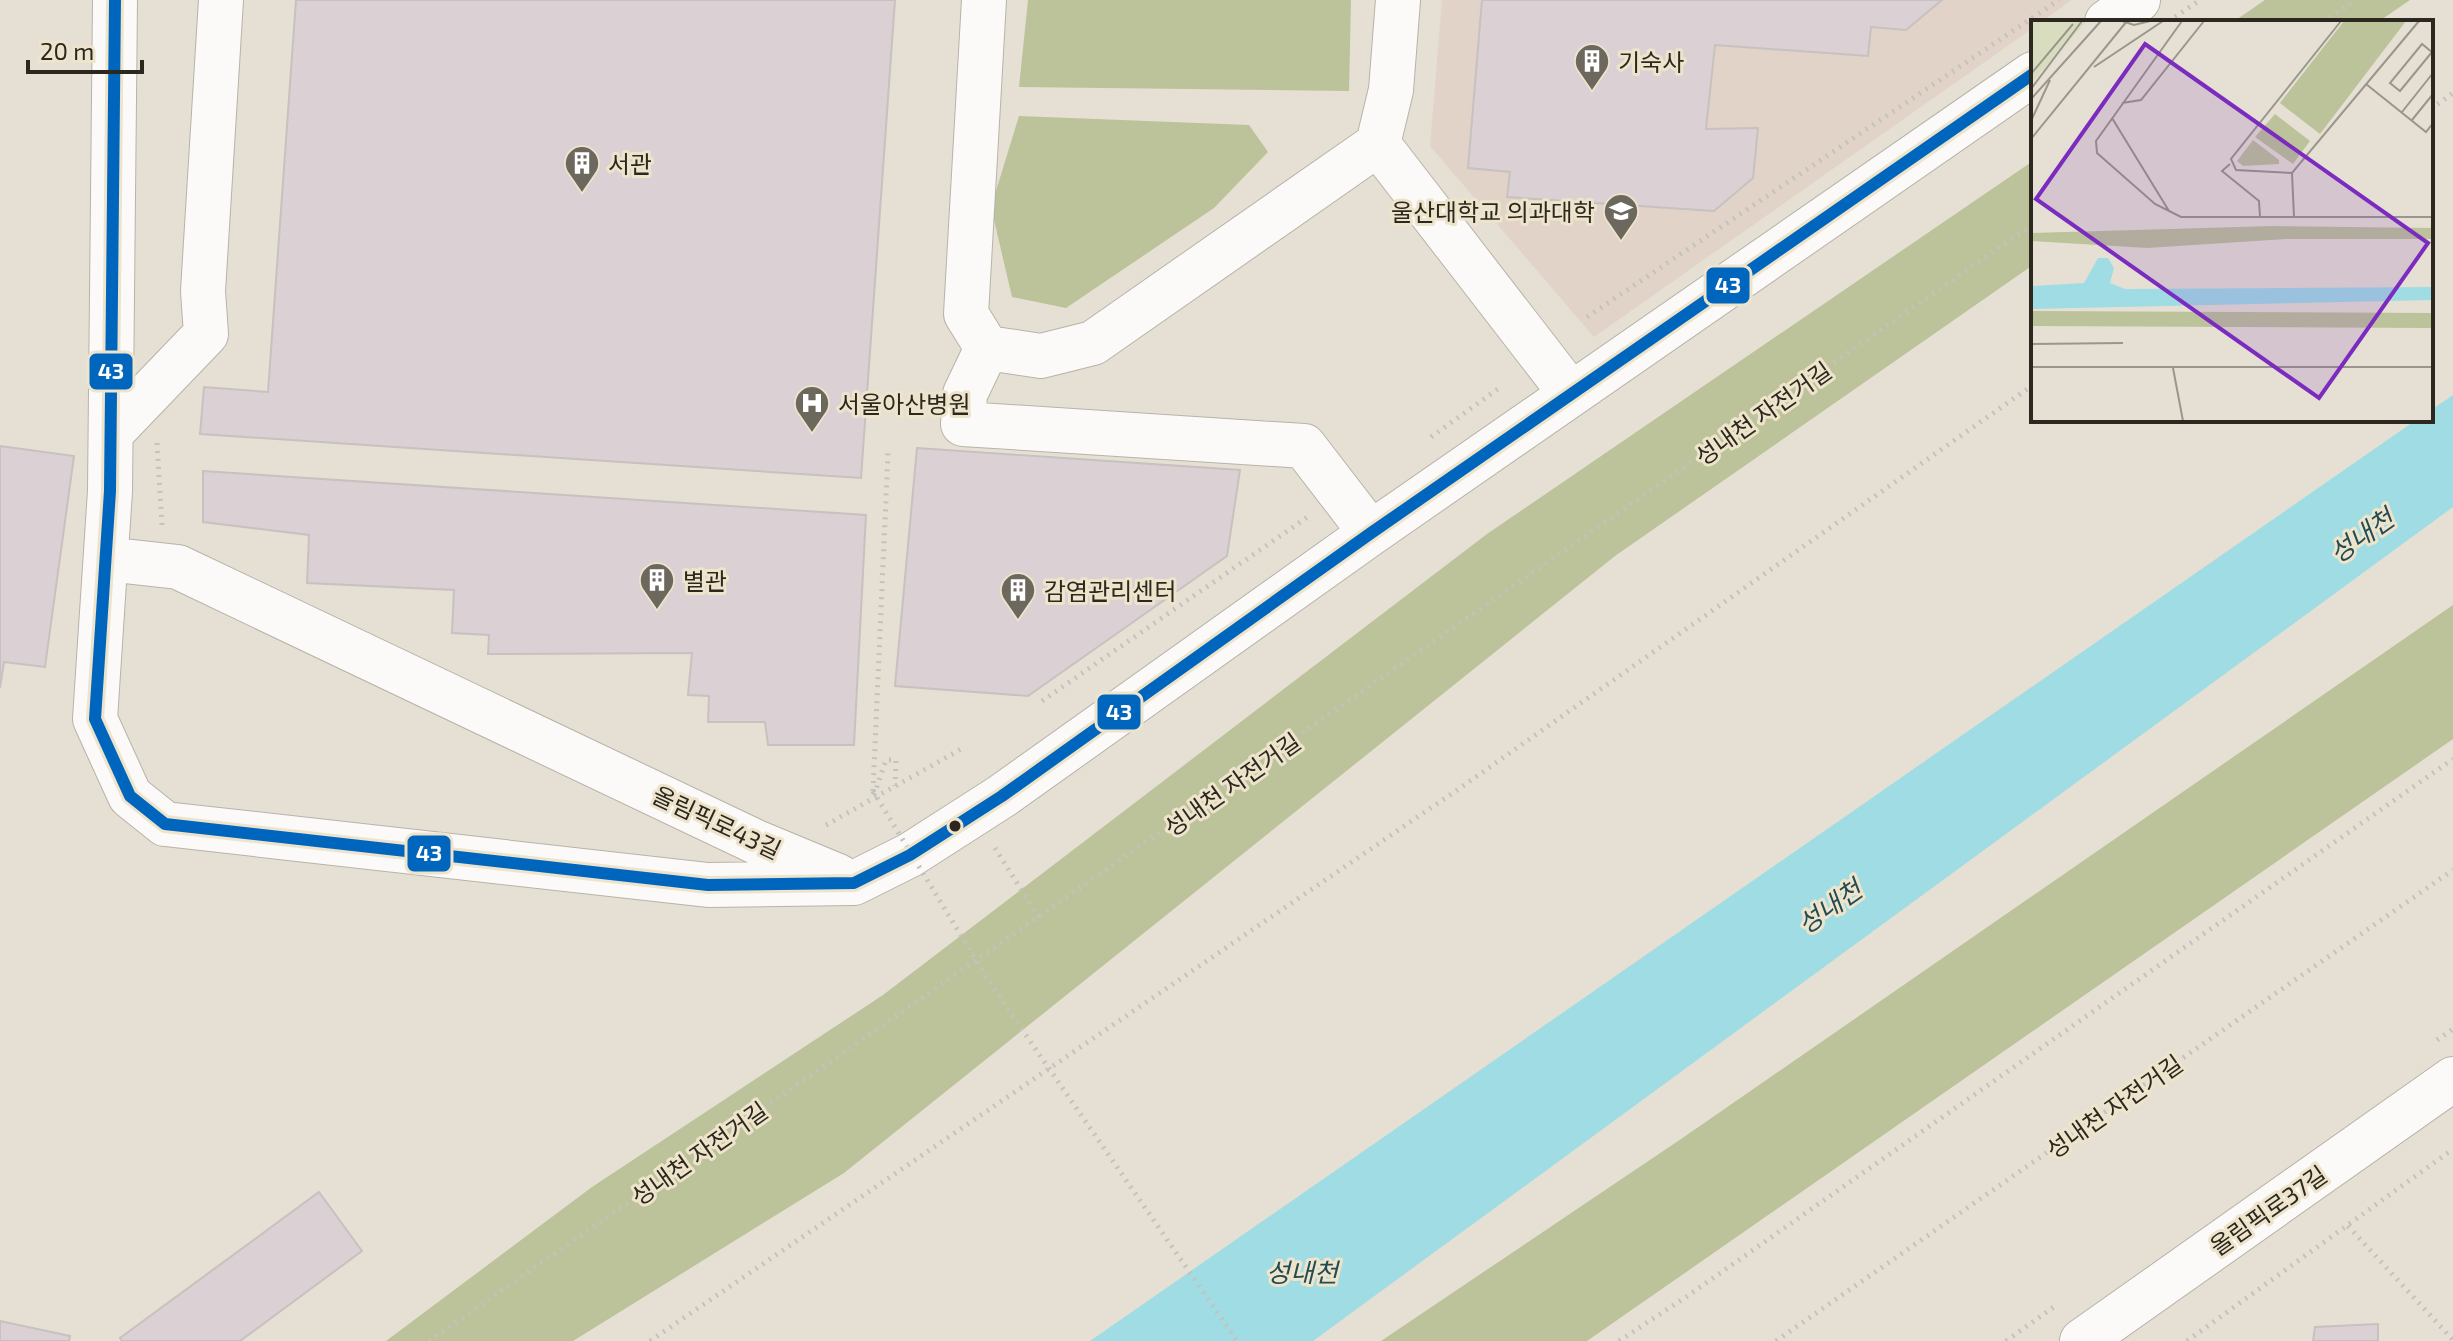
<svg xmlns="http://www.w3.org/2000/svg" width="2453" height="1341" viewBox="0 0 2453 1341" font-family="'Exo 2','Noto Sans KR',sans-serif">
<style>
.education{fill:#e1d3c7}
.forest{fill:#bcc299}
.water{fill:#a0dce4}
.building{fill:#dbd0d3;stroke:#c7c1bf;stroke-width:2}
.lines{fill:none;stroke-linecap:round;stroke-linejoin:round}
.minor-casing{stroke:#b7b3a9;stroke-width:46}
.path{stroke:#c4c2bc;stroke-width:5;stroke-dasharray:2 6;stroke-linecap:butt}
.minor{stroke:#fbfaf8;stroke-width:44}
.path-bridge{stroke:#c4c2bc;stroke-width:5;stroke-dasharray:2 6;stroke-linecap:butt}
.bus-1-casing{stroke:#ede4cb;stroke-width:18}
.bus-1{stroke:#0065bd;stroke-width:12}
.bus-dot{fill:#2c281f;stroke:#ede4cb;stroke-width:3}
.labels{text-anchor:middle;dominant-baseline:central;stroke-width:6;stroke-linejoin:round;paint-order:stroke}
.poi-label{font-size:24px;fill:#2c281f;stroke:#ede4cb;text-anchor:start}
.street-label{font-size:24px;fill:#2c281f;stroke:#ede4cb}
.water-label{font-size:26px;font-style:italic;fill:#224b53;stroke:#ede4cb}
.inset-road{fill:none;stroke:#9b968b;stroke-width:2}
.view{fill:#7b2cbf;fill-opacity:0.15;stroke:#7b2cbf;stroke-width:4}
.inset-edge{fill:none;stroke:#2c281f;stroke-width:4}
.line-badge{stroke:#ede4cb;stroke-width:3}
.badge-label{font-size:22px;text-anchor:middle;font-weight:bold;fill:#fff}
</style>
<rect width="100%" height="100%" fill="#e5e0d3"/>
<path class="education" d="M 1442,0 L 2072,0 L 2041,22 L 2033,22 L 2033,28 L 1594,337 L 1430,146 Z"/>
<path class="forest" d="M 1028,0 L 1351,0 L 1349,91 L 1019,87 Z
M 2265,0 L 2410,0 L 2378,22 L 2233,22 Z
M 1019,116 L 1249,125 L 1268,152 L 1214,208 L 1066,308 L 1012,297 L 991,207 Z
M 2033,161 L 2033,265 L 1615,556 L 844,1173 L 573,1341 L 386,1341 L 592,1187 L 883,995 L 1487,534 Z
M 2453,605 L 2453,739 L 1587,1341 L 1381,1341 L 1684,1137 Z"/>
<path class="water" d="M 2453,395 L 2453,507 L 1313,1341 L 1090,1341 L 2416,420 L 2431,420 L 2431,410 Z"/>
<path class="building" d="M 296,0 L 895,0 L 861,478 L 200,434 L 204,387 L 268,392 Z
M 1482,0 L 1942,0 L 1906,30 L 1871,27 L 1868,56 L 1715,45 L 1706,129 L 1758,128 L 1753,178 L 1714,211 L 1507,197 L 1510,172 L 1468,168 Z
M 0,446 L 74,456 L 45,667 L 4,662 L 0,688 Z
M 917,448 L 1240,470 L 1227,556 L 1028,696 L 895,686 Z
M 203,471 L 866,515 L 854,745 L 768,745 L 765,722 L 708,722 L 709,696 L 688,695 L 692,653 L 488,654 L 489,635 L 452,633 L 454,590 L 307,583 L 309,535 L 203,522 Z
M 319,1192 L 362,1251 L 240,1341 L 122,1341 L 120,1338 Z
M 0,1321 L 70,1336 L 69,1341 L 0,1341 Z
M 2378,1324 L 2378,1341 L 2313,1341 L 2315,1327 Z"/>
<g class="lines">
<g class="minor-casing">
<path id="minor" d="M 115,0 L 110,491 L 95,719 L 130,796 L 165,824 L 708,885 L 854,883 L 910,855 L 1002,796 L 1371,533 L 2033,74
M 984,0 L 966,314 L 987,348 L 1041,356 L 1093,343 L 1378,144 L 1391,90 L 1398,0
M 2107,22 L 2138,0
M 1378,144 L 1571,394
M 987,348 L 965,394 L 963,424 L 1304,446 L 1371,533
M 111,433 L 206,334 L 203,291 L 221,0
M 106,559 L 178,567 L 756,842 L 838,876
M 2082,1341 L 2453,1079"/>
</g>
<path class="path" d="M 2175,17 L 2200,0
M 2323,22 L 2355,0
M 2431,109 L 2453,93
M 1587,317 L 2059,0
M 1431,437 L 1502,386
M 157,443 L 162,525
M 1042,701 L 1309,516
M 873,791 L 888,453
M 874,795 L 886,760 L 896,760 L 895,786
M 826,825 L 963,748
M 995,848 L 1039,918
M 2437,1040 L 2453,1029
M 2348,1226 L 2453,1340
M 429,1341 L 2033,224
M 650,1341 L 1460,788 L 2033,385
M 1619,1341 L 1686,1297 L 2453,759
M 1776,1341 L 2453,870
M 2006,1341 L 2055,1306
M 2187,1341 L 2453,1149"/>
<use href="#minor" class="minor"/>
<path class="path-bridge" d="M 873,791 L 990,983 L 1237,1341"/>
<g class="bus-1-casing">
<path id="bus-1" d="M 115,0 L 110,491 L 95,719 L 130,796 L 165,824 L 708,885 L 854,883 L 910,855 L 1002,796 L 1371,533 L 2033,74"/>
</g>
<use href="#bus-1" class="bus-1"/>
</g>
<defs>
<g id="building-pin" transform="scale(1.8)"><path d="M0 17L-7.5 6A9.5 9.5 0 1 1 7.5 6Z" fill="#6d685e" stroke="#ede4cb"/><path d="M-4-6H4V6H1V3H-1V6H-4ZM-2.5-4.3h1.7v1.8h-1.7ZM.8-4.3h1.7v1.8H.8ZM-2.5-1h1.7V.8h-1.7ZM.8-1h1.7V.8H.8Z" fill="#fff"/></g>
<g id="university-pin" transform="scale(1.8)"><path d="M0 17L-7.5 6A9.5 9.5 0 1 1 7.5 6Z" fill="#6d685e" stroke="#ede4cb"/><path d="M0-5L7-2L0 1L-7-2ZM-4 1L0 2.5L4 1V4Q0 6-4 4Z" fill="#fff"/></g>
<g id="hospital-pin" transform="scale(1.8)"><path d="M0 17L-7.5 6A9.5 9.5 0 1 1 7.5 6Z" fill="#6d685e" stroke="#ede4cb"/><path d="M-5-5h3v3.5h4V-5h3V5h-3V1.5h-4V5h-3Z" fill="#fff"/></g>
</defs>
<g fill-rule="evenodd">
<use href="#building-pin" x="1592" y="61"/>
<use href="#building-pin" x="582" y="163"/>
<use href="#university-pin" x="1621" y="211"/>
<use href="#hospital-pin" x="812" y="403"/>
<use href="#building-pin" x="657" y="580"/>
<use href="#building-pin" x="1018" y="590"/>
</g>
<circle class="bus-dot" cx="955" cy="826" r="7"/>
<g class="labels">
<g class="poi-label">
<text x="1618" y="61">기숙사</text>
<text x="608" y="163">서관</text>
<text x="1595" y="211" text-anchor="end">울산대학교 의과대학</text>
<text x="838" y="403">서울아산병원</text>
<text x="683" y="580">별관</text>
<text x="1044" y="590">감염관리센터</text>
</g>
<g class="street-label">
<text transform="translate(1763 413) rotate(-35)">성내천 자전거길</text>
<text transform="translate(1232 784) rotate(-35)">성내천 자전거길</text>
<text transform="translate(717 822) rotate(25)">올림픽로43길</text>
<text transform="translate(2114 1106) rotate(-35)">성내천 자전거길</text>
<text transform="translate(699 1153) rotate(-35)">성내천 자전거길</text>
<text transform="translate(2268 1210) rotate(-35)">올림픽로37길</text>
</g>
<g class="water-label">
<text transform="translate(2361 535) rotate(-35)">성내천</text>
<text transform="translate(1829 906) rotate(-35)">성내천</text>
<text x="1302" y="1271">성내천</text>
</g>
</g>
<g transform="translate(2031 20)">
<rect width="402" height="402" fill="#e5e0d3"/>
<path d="M 0,1 L 56,1 L 0,63 Z" fill="#d9ddbf"/>
<path d="M 313,1 L 375,1 L 289,114 L 249,83 ZM 244,94 L 279,121 L 262,144 L 224,117 ZM 222,120 L 248,140 L 248,144 L 212,146 L 206,141 ZM 242,206 L 402,208 L 402,219 L 255,219 L 116,228 L 0,221 L 0,213 ZM 0,291 L 402,293 L 402,308 L 0,306 Z" fill="#bcc299"/>
<path d="M 67,238 L 77,238 L 83,248 L 79,263 L 94,269 L 402,267 L 402,280 L 0,289 L 0,266 L 53,263 Z" fill="#a0dce4"/>
<path class="inset-road" d="M 91,1 L 103,5 L 119,1M 151,1 L 65,121 L 66,133 L 124,184 L 150,197 L 402,197M 310,1 L 200,139 L 205,150 L 261,153 L 388,1M 401,32 L 369,71 L 359,63 L 391,24 L 402,33M 63,47 L 132,1M 0,54 L 42,4M 335,64 L 395,112 L 402,103M 0,69 L 51,1M 0,79 L 70,1M 91,83 L 110,80 L 173,1M 371,92 L 402,53M 81,98 L 138,191M 381,100 L 402,74M 0,101 L 19,60M 0,119 L 96,1M 199,144 L 191,151 L 228,181 L 229,197M 261,153 L 263,197M 0,324 L 92,323M 0,347 L 402,347M 142,348 L 152,401"/>
<path class="view" d="M 114,24 L 397,223 L 288,378 L 5,179 Z"/>
<rect width="402" height="402" class="inset-edge"/>
</g>
<g class="line-badge">
<rect x="1705" y="266" width="46" height="39" rx="8" fill="#0065bd"/>
<rect x="88" y="352" width="46" height="39" rx="8" fill="#0065bd"/>
<rect x="1096" y="693" width="46" height="38" rx="8" fill="#0065bd"/>
<rect x="406" y="834" width="46" height="39" rx="8" fill="#0065bd"/>
</g>
<g class="badge-label">
<text x="1728" y="293">43</text>
<text x="111" y="379">43</text>
<text x="1119" y="720">43</text>
<text x="429" y="861">43</text>
</g>
<path d="M28 60v12h114v-12" fill="none" stroke="#2c281f" stroke-width="4"/>
<text x="40" y="60" font-size="24" fill="#2c281f" stroke="#ede4cb" stroke-width="6" paint-order="stroke">20 m</text>
</svg>
